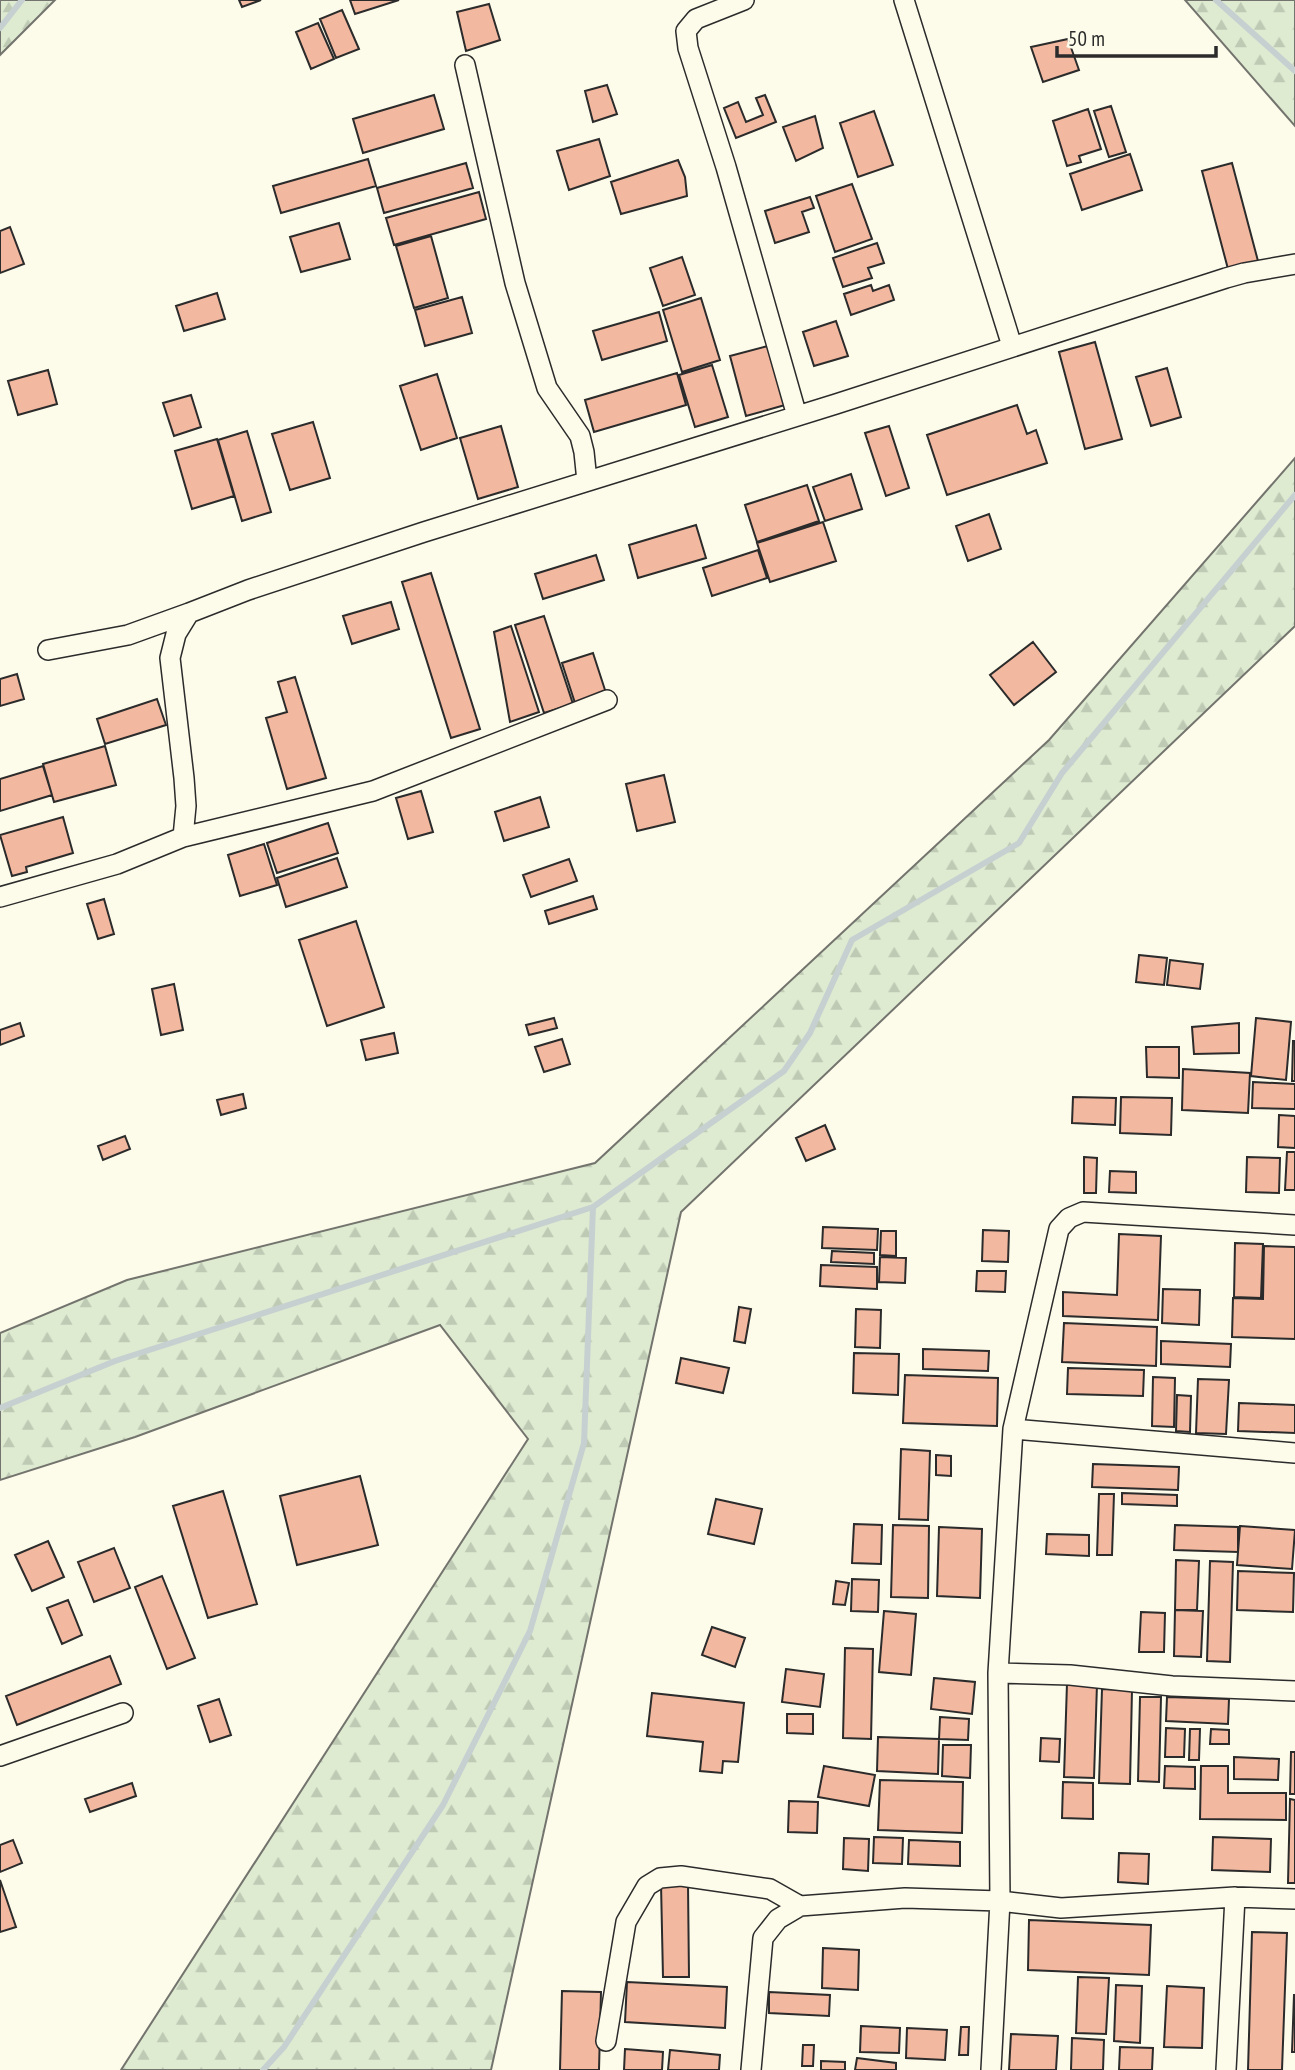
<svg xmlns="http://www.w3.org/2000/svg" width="1295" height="2070" viewBox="0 0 1295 2070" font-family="'PT Sans Narrow',sans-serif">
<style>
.forest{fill:url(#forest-firs);stroke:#74746e;stroke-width:2}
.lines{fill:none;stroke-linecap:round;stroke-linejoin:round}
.stream{stroke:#c7d0d0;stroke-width:6}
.building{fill:#f2b8a0;stroke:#2b2b2b;stroke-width:2}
.minor-casing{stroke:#2b2b2b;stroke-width:22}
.minor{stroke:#fdfbea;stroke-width:19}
</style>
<defs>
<pattern id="forest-firs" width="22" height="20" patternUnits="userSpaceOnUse" patternTransform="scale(1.75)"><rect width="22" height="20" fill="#deebd1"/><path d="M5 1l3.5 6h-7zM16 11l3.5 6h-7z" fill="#bfcab4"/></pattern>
</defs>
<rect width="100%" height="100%" fill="#fdfbea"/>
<path class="forest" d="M 0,0 L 55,0 L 0,55 Z
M 1185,0 L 1295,0 L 1295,126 Z
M 1295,458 L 1295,626 L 681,1212 L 491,2070 L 121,2070 L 528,1439 L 440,1325 L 135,1437 L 0,1480 L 0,1333 L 127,1280 L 595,1163 L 1049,740 Z"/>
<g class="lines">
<path class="stream" d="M 1216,0 L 1295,71
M 0,28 L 22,0
M 0,1408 L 115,1361 L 593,1207 L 784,1071 L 810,1033 L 852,940 L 1019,843 L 1062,773 L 1295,495
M 263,2070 L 284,2047 L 443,1805 L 530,1631 L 584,1443 L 593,1207"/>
</g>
<path class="building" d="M 239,0 L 261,0 L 242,7 Z
M 350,0 L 399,0 L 355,14 Z
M 489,4 L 500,40 L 466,51 L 457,12 Z
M 342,10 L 359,49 L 336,58 L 320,19 Z
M 318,23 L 334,59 L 311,69 L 296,32 Z
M 1068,39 L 1079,70 L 1043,82 L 1031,47 Z
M 607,85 L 617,114 L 593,122 L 585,91 Z
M 434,95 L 444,129 L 363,153 L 353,119 Z
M 765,95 L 776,122 L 736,138 L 724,108 L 738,102 L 746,122 L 763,115 L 756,98 Z
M 1111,106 L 1126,152 L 1109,157 L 1094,111 Z
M 1088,109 L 1101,149 L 1079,156 L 1081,162 L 1067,166 L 1053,121 Z
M 874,111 L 893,165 L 858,177 L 840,123 Z
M 815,116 L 823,148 L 796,161 L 783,127 Z
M 599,139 L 610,176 L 569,190 L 557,151 Z
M 1130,154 L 1142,190 L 1082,210 L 1070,174 Z
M 368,159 L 376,186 L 281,213 L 273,186 Z
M 678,160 L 685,177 L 687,196 L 621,214 L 611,182 Z
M 466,163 L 473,188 L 384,213 L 377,188 Z
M 1232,163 L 1258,261 L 1228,269 L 1202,171 Z
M 852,184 L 872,239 L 835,252 L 816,196 Z
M 479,192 L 486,219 L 394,245 L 386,218 Z
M 810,197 L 814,208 L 802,212 L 809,232 L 775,243 L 765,211 Z
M 339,223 L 350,259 L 301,272 L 290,237 Z
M 10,227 L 24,264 L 0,273 L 0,231 Z
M 431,236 L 448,298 L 414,308 L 396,246 Z
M 877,243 L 884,263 L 868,268 L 872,278 L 843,287 L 833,258 Z
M 682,257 L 695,295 L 663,306 L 650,268 Z
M 871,285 L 873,291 L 889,285 L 894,300 L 851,315 L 844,294 Z
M 217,293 L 225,319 L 184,331 L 176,306 Z
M 462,297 L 472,333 L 425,346 L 415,310 Z
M 701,298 L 720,360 L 682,372 L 663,310 Z
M 659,312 L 667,341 L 602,360 L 593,331 Z
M 836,321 L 848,356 L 814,366 L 803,332 Z
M 1095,342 L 1122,439 L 1085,449 L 1059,352 Z
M 768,346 L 785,405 L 746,416 L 730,356 Z
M 712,365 L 728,417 L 695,427 L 679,375 Z
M 1167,368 L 1181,417 L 1151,426 L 1136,377 Z
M 48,370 L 57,404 L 18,415 L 8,381 Z
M 677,373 L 686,405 L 594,432 L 585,400 Z
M 437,374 L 457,438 L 421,450 L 400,386 Z
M 191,395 L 201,427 L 174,436 L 163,403 Z
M 1017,405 L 1027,434 L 1036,430 L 1047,463 L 947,495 L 927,435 Z
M 313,422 L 330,478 L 290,490 L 272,434 Z
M 501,426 L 518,487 L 478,499 L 460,438 Z
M 889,426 L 909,488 L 886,496 L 865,433 Z
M 247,431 L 271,512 L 242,521 L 218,440 Z
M 217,439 L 234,496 L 192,509 L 175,451 Z
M 851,474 L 862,509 L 825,521 L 813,487 Z
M 807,485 L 819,521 L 757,542 L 745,505 Z
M 989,514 L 1001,549 L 968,561 L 956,526 Z
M 823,522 L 836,561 L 770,582 L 757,543 Z
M 696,525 L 706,558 L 638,578 L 629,545 Z
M 758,550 L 767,578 L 712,596 L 703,568 Z
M 596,555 L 604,580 L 543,599 L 535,574 Z
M 431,573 L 480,729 L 451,738 L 402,582 Z
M 391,602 L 399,629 L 352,644 L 343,616 Z
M 544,616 L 573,704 L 544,713 L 515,625 Z
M 511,626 L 539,712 L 510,722 L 494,632 Z
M 1033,642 L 1056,672 L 1014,705 L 990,675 Z
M 593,653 L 606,693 L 575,703 L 562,663 Z
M 17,674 L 24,699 L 0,706 L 0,679 Z
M 295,677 L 326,778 L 287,789 L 266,718 L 287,712 L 278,682 Z
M 157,699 L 166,725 L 105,744 L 97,719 Z
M 105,746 L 116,785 L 54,802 L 43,764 Z
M 43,766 L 52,795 L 0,811 L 0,779 Z
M 664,775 L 675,822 L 637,831 L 626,784 Z
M 421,791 L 433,832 L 408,839 L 396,798 Z
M 540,797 L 549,827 L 504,841 L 495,812 Z
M 63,817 L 73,853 L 26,867 L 27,872 L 12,876 L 0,835 Z
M 328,823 L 338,853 L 277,873 L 267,843 Z
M 264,844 L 277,885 L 240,896 L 228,855 Z
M 337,858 L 347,887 L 286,907 L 277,878 Z
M 569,859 L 577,881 L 531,897 L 523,875 Z
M 593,896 L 597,909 L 549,924 L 545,911 Z
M 104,899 L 114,934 L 98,939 L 87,904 Z
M 356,921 L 384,1007 L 327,1026 L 299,940 Z
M 1139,955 L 1167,958 L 1164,985 L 1136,982 Z
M 1170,960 L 1203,964 L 1200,989 L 1167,985 Z
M 174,984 L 183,1030 L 161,1035 L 152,989 Z
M 554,1018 L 557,1028 L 529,1035 L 526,1025 Z
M 1256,1018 L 1291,1022 L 1286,1080 L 1251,1076 Z
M 20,1023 L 24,1036 L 0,1045 L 0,1030 Z
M 1239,1023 L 1239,1053 L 1194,1054 L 1192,1027 Z
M 394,1033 L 398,1053 L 366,1060 L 361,1040 Z
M 562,1039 L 570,1064 L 544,1072 L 535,1047 Z
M 1293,1041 L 1295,1041 L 1295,1081 L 1292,1081 Z
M 1146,1047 L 1179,1047 L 1179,1078 L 1147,1077 Z
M 1183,1069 L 1250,1073 L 1248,1113 L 1182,1110 Z
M 1253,1082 L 1295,1084 L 1295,1109 L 1252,1108 Z
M 243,1094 L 246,1108 L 221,1115 L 217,1100 Z
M 1073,1097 L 1116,1098 L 1115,1125 L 1072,1123 Z
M 1121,1097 L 1172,1098 L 1171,1135 L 1120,1133 Z
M 1279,1115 L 1295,1116 L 1295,1148 L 1278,1147 Z
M 825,1125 L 835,1149 L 806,1161 L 796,1138 Z
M 125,1136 L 130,1149 L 103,1160 L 98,1146 Z
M 1287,1152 L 1295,1152 L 1295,1190 L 1285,1190 Z
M 1084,1157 L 1097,1158 L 1096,1193 L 1084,1193 Z
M 1247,1157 L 1280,1158 L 1279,1193 L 1246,1192 Z
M 1110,1171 L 1136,1172 L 1136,1193 L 1109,1192 Z
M 823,1227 L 878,1229 L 877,1250 L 822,1248 Z
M 983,1230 L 1009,1231 L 1008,1262 L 982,1261 Z
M 881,1231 L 896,1231 L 896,1256 L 880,1255 Z
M 1119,1234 L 1161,1236 L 1158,1320 L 1063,1316 L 1063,1292 L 1117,1295 Z
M 1235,1243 L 1263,1244 L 1261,1298 L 1234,1297 Z
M 1264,1246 L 1295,1247 L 1295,1339 L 1232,1337 L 1233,1298 L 1263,1299 Z
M 832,1251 L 874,1253 L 874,1264 L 831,1262 Z
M 880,1257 L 906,1258 L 905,1283 L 879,1282 Z
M 821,1265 L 877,1267 L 877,1289 L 820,1286 Z
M 977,1271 L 1006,1271 L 1005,1292 L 976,1291 Z
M 1163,1289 L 1200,1290 L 1199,1325 L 1162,1323 Z
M 739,1307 L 751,1309 L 745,1343 L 734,1341 Z
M 856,1309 L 881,1310 L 880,1348 L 855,1347 Z
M 1064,1323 L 1157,1327 L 1156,1366 L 1062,1362 Z
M 1161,1341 L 1231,1344 L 1230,1367 L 1161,1364 Z
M 923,1349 L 989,1351 L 988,1371 L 923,1369 Z
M 854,1353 L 899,1354 L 898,1395 L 853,1393 Z
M 681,1358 L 729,1368 L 723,1393 L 676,1383 Z
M 1068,1368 L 1144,1370 L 1143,1396 L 1067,1394 Z
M 905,1375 L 998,1378 L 997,1426 L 903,1423 Z
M 1153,1377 L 1175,1378 L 1174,1427 L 1152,1426 Z
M 1198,1379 L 1229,1380 L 1226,1434 L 1196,1433 Z
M 1177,1395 L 1191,1396 L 1190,1432 L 1176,1431 Z
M 1239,1403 L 1295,1405 L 1295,1433 L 1238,1431 Z
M 901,1449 L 930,1451 L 928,1520 L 899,1519 Z
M 936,1455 L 951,1456 L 951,1476 L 936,1475 Z
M 1093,1464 L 1179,1467 L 1178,1490 L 1092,1487 Z
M 360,1476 L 378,1545 L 297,1565 L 280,1496 Z
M 223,1491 L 257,1604 L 208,1618 L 173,1506 Z
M 1122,1493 L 1177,1495 L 1177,1506 L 1122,1504 Z
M 1099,1494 L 1114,1494 L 1112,1555 L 1097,1555 Z
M 716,1499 L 762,1509 L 754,1544 L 708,1534 Z
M 854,1524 L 882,1525 L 881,1564 L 852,1563 Z
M 893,1525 L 929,1526 L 928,1598 L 891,1597 Z
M 1175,1525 L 1238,1527 L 1238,1552 L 1174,1550 Z
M 1240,1526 L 1295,1530 L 1292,1569 L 1237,1565 Z
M 939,1527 L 982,1529 L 980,1598 L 937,1596 Z
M 1047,1534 L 1089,1535 L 1089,1556 L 1046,1554 Z
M 48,1541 L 64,1577 L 32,1591 L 15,1555 Z
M 114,1548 L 130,1588 L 94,1602 L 78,1562 Z
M 1176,1560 L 1199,1561 L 1197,1610 L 1175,1610 Z
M 1210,1561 L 1233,1562 L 1230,1662 L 1207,1661 Z
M 1238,1571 L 1294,1573 L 1293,1612 L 1237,1610 Z
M 162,1576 L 195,1658 L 167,1669 L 135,1587 Z
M 852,1579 L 879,1580 L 878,1612 L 851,1611 Z
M 836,1581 L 849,1583 L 845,1605 L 833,1604 Z
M 68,1600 L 82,1635 L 62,1644 L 47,1608 Z
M 1175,1610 L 1203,1611 L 1201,1657 L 1174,1656 Z
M 884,1611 L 916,1614 L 911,1675 L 879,1672 Z
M 1141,1612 L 1165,1613 L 1164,1652 L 1139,1652 Z
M 712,1627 L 745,1638 L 735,1667 L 702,1655 Z
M 845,1648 L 873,1649 L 871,1739 L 843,1738 Z
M 110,1656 L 121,1684 L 17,1725 L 6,1696 Z
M 786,1669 L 824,1674 L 820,1707 L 782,1702 Z
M 934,1678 L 975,1682 L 972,1714 L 931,1709 Z
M 1067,1683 L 1097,1684 L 1094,1778 L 1064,1777 Z
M 1102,1689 L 1132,1690 L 1130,1784 L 1099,1783 Z
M 652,1693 L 744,1703 L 738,1762 L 723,1761 L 722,1773 L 700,1771 L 703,1742 L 647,1736 Z
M 1140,1697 L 1161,1697 L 1159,1782 L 1138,1781 Z
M 1167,1697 L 1229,1699 L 1228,1724 L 1166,1721 Z
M 219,1699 L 231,1735 L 210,1742 L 198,1706 Z
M 787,1714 L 813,1714 L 813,1734 L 787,1733 Z
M 940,1717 L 969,1719 L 968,1740 L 939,1739 Z
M 1166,1728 L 1185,1729 L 1184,1757 L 1165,1757 Z
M 1190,1729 L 1200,1729 L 1199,1760 L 1189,1760 Z
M 1211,1729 L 1229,1730 L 1229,1744 L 1210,1744 Z
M 878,1737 L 939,1739 L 938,1774 L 877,1771 Z
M 1041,1738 L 1060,1739 L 1059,1762 L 1040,1761 Z
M 943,1745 L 971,1745 L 970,1778 L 942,1776 Z
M 1291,1752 L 1295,1752 L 1295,1794 L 1290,1794 Z
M 1234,1757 L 1279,1759 L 1278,1780 L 1234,1779 Z
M 824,1766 L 875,1775 L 869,1806 L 818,1797 Z
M 1165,1766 L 1195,1767 L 1195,1789 L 1164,1788 Z
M 1201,1766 L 1228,1766 L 1228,1793 L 1286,1793 L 1286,1820 L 1200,1819 Z
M 880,1780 L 963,1782 L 962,1833 L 878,1830 Z
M 1063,1782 L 1093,1783 L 1093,1819 L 1062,1818 Z
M 132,1783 L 136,1796 L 90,1812 L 85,1799 Z
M 1290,1799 L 1295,1800 L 1295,1883 L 1288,1883 Z
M 789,1801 L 818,1802 L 817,1833 L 788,1832 Z
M 874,1837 L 903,1838 L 902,1864 L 873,1863 Z
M 1213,1837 L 1271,1839 L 1270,1872 L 1212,1870 Z
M 844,1838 L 869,1839 L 868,1871 L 843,1869 Z
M 13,1840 L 22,1863 L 0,1872 L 0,1845 Z
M 909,1840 L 960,1842 L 960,1866 L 908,1864 Z
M 1119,1853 L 1149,1854 L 1148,1884 L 1118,1882 Z
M 0,1880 L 16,1927 L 0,1932 Z
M 661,1884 L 688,1884 L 689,1977 L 663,1977 Z
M 1029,1920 L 1151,1925 L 1149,1975 L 1028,1970 Z
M 1252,1932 L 1287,1933 L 1282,2070 L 1248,2070 Z
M 823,1948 L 859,1950 L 858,1990 L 822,1988 Z
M 1078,1977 L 1109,1978 L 1106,2034 L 1076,2033 Z
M 627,1982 L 727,1987 L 725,2028 L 625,2022 Z
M 1116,1985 L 1142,1986 L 1140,2043 L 1114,2041 Z
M 1167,1986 L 1204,1988 L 1202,2048 L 1164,2047 Z
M 562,1991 L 601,1992 L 599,2070 L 560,2070 Z
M 769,1992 L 830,1995 L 829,2016 L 769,2013 Z
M 1294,1995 L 1295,1995 L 1295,2052 L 1292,2052 Z
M 861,2026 L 900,2028 L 899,2053 L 860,2052 Z
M 961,2027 L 969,2027 L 968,2055 L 959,2055 Z
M 907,2028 L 947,2030 L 945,2060 L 906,2058 Z
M 1011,2034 L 1058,2036 L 1056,2070 L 1009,2070 Z
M 1072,2038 L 1104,2040 L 1103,2070 L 1071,2070 Z
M 803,2045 L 814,2045 L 813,2066 L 802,2066 Z
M 1120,2047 L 1153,2048 L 1152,2070 L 1119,2070 Z
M 625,2049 L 663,2052 L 662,2070 L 624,2070 Z
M 670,2050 L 720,2055 L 719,2070 L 668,2070 Z
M 857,2058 L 896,2063 L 896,2070 L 855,2070 Z
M 821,2061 L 845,2062 L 845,2070 L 821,2070 Z"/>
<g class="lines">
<g class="minor-casing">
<path id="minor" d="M 744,0 L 696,19 L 686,31 L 688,48 L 726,167 L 797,416
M 904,0 L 1012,346
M 465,65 L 515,283 L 547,388 L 580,436 L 584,452 L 587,481
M 48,650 L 128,635 L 189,613
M 183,837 L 373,791 L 607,700
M 0,897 L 117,864 L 183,837 L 186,806 L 184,778 L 170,658 L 176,634 L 189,613 L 248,590 L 424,532 L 836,404 L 1226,278 L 1244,273 L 1295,264
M 1013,1429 L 1295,1453
M 998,1673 L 1070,1675 L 1172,1686 L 1295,1691
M 0,1756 L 123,1713
M 606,2041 L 626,1922 L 647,1886 L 660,1878 L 681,1876 L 770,1889 L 800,1906
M 751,2070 L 763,1938 L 778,1919 L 800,1906 L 905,1898 L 1000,1901 L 1061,1908 L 1235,1897 L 1295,1899
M 991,2070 L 1000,1901 L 998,1673 L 1013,1429 L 1059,1229 L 1069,1218 L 1083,1212 L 1295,1225
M 1226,2070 L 1235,1897"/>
</g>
<use href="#minor" class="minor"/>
</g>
<path d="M1057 46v10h159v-10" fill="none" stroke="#2b2b2b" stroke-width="3.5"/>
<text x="1068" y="46" font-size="21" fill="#2b2b2b" stroke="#fdfbea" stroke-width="5" paint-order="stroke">50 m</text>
</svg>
